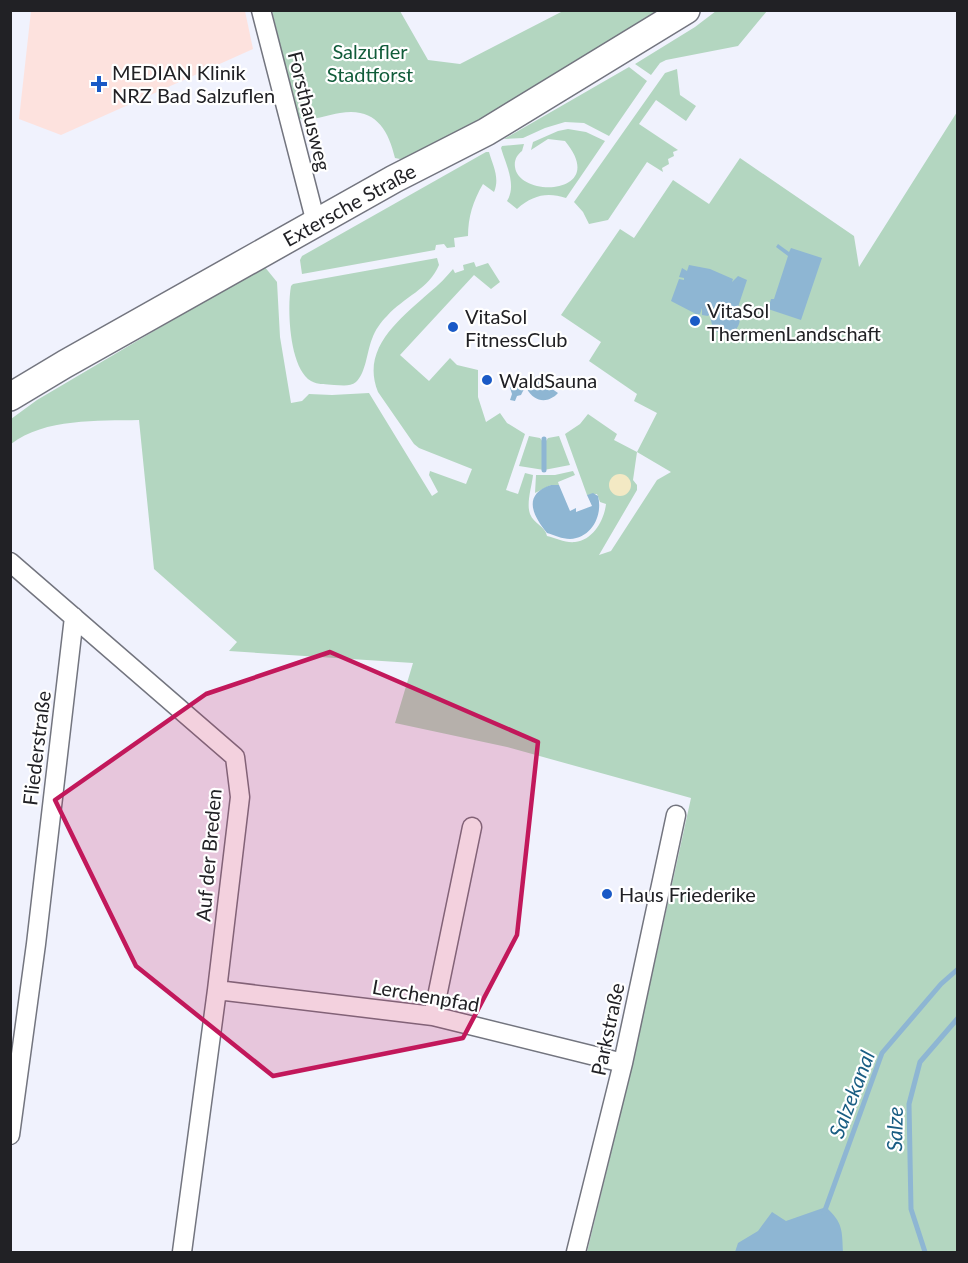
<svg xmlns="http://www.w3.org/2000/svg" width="968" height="1263" viewBox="0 0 968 1263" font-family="Lato,sans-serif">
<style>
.medical{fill:#fde2de}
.green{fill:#b3d6c0;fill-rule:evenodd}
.sand{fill:#f3e9c4}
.water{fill:#8eb6d3}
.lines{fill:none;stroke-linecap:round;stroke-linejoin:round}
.stream{stroke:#8eb6d3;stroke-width:5}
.minor-casing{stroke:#73757f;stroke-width:21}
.secondary-casing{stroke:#73757f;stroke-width:30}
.minor{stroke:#fff;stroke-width:18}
.secondary{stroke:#fff;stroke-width:27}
.marked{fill:#c2185b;fill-opacity:0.2;stroke:#c2185b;stroke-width:4.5;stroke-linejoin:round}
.poi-dot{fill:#1a5ac6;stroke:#fff;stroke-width:2}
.labels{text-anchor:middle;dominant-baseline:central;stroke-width:4.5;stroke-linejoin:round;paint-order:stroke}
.park-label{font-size:20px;fill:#115c3a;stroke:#fff}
.poi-label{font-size:20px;fill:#212125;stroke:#fff;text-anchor:start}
.street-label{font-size:20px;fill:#212125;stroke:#fff}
.water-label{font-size:21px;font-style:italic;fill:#195d83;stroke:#fff}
</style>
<rect width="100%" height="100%" fill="#f0f2fd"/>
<path class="medical" d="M 31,11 L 245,11 L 253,49 L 61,135 L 19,119 Z"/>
<path class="green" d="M 272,11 L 400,11 L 428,60 L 460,64 L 563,11 L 660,11 L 547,86 L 415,156 L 400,159 L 395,158 C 388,128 374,107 340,113 C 325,115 312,122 298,118 Z
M 716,11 L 767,11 L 738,46 L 666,60 L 660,63 L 651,75 L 635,64 L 695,27 Z
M 629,67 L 647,81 L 609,136 L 584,123 L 565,122 L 545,128 L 523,138 L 504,139 Z
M 677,69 L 680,95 L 696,106 L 686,121 L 656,100 L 639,124 L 678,150 L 673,152 L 674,156 L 668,159 L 669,164 L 662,168 L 663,172 L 647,162 L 608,220 L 589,224 L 583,212 L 574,202 L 665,73 Z
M 957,112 L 957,1252 L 587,1252 L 632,1066 L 691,798 L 507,747 L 395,723 L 413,663 L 229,651 L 237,642 L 154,569 L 139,420 C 98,421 45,418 11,444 L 11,419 L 37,400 L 264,266 L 277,282 L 280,337 L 291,403 L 302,401 L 309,394 L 332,395 L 369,393 L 432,496 L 438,492 L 429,475 L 430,471 L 466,484 L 472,469 L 419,448 L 414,444 L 378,392 C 360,348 401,318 430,292 C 439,285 446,277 453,269 L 455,273 L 464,270 L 463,265 L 474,262 L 476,267 L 488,263 L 500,282 L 491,289 L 474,275 L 400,355 L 429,381 L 450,358 L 457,365 L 478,370 L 478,397 L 486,422 L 500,413 L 507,423 L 525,434 L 506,490 L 518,494 L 525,473 L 533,475 C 532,486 526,503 530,514 C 534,524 545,526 547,536 C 556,538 565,543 575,542 C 593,540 604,521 606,504 L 600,502 L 597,494 L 587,495 L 565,434 L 580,424 L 588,414 L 617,434 L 614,440 L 637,452 L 657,413 L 634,401 L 637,394 L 589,361 L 601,342 L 561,315 L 620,229 L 634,238 L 673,180 L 709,204 L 740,158 L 854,236 L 859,267 ZM 637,452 L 671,472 L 657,480 L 611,551 L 599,555 L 637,490 L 637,485 L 633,480 Z
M 568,129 L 586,132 L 605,141 L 566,198 C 547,192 533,195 517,209 L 507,201 C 517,185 506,165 501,148 L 502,146 L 524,144 L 522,151 C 517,155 514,160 515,167 C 519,199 610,195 565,141 L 548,139 L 531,150 L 533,142 L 558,131 Z
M 486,152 L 489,152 C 493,166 500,178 494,192 L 483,184 C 473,201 468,217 468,236 L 454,238 L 455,247 L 447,248 L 444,244 L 436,245 L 435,250 L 302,274 L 300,260 L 302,256 Z
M 437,258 L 439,265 C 429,289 404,297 387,316 C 381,322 375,330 372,339 C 367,351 366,373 356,382 C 350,387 341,385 334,385 C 326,384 318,385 311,381 C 289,368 287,308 291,286 L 293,284 Z
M 529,436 L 540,438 L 543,442 L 546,441 L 548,438 L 559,436 L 570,465 L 544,470 L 519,466 Z
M 573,471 L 575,475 L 558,482 L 559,485 L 551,485 L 535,493 L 536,475 L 555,475 Z"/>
<path class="sand" d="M609 485a11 11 0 1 1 22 0a11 11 0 1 1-22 0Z"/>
<path class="water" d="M 778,244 L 789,252 L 791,248 L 822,258 L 801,320 L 768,309 L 771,299 L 774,299 L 788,256 L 776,247 Z
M 689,265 L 710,269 L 733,279 L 732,282 L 738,276 L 747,280 L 737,310 C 742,319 740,327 732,333 L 722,335 L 713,329 L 710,316 L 716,306 L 708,316 L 702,315 L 702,308 L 700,314 L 696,314 L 671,301 L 679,279 L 684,280 L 684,278 L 679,277 L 682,268 L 687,271 Z
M 529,373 L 558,393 C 548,404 534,402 527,389 L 524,389 L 521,395 L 517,396 L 515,401 L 510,400 L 512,394 L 510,388 L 512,384 L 519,382 L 523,385 L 526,384 Z
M 551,485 L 559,485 L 570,511 L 576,508 L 576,512 L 592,506 L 587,495 L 593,493 L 598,496 C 603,515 592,538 570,539 C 562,539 554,535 547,533 C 534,517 521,495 551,485 Z
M 826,1207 C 843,1223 842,1230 843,1252 L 735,1252 L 738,1243 L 758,1231 L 772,1212 L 786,1221 Z"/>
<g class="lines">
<path class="stream" d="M 544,439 L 544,470
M 824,1213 L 882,1053 L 941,984 L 958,969
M 925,1252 L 911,1209 L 909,1104 L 920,1062 L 958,1018"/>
<g class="minor-casing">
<path id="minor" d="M 261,10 L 316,223
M 10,562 L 235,757 L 240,797 L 217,990 L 182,1252
M 217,990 L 433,1016 L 623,1063
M 433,1016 L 472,827
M 10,1135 L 36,944 L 74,617
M 576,1252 L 623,1063 L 676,815"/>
</g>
<g class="secondary-casing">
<g id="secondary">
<path id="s1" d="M 10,397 L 65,364 L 394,179 L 486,132 L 686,10"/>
</g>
</g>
<use href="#minor" class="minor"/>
<use href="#secondary" class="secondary"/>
</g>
<path class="marked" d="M 330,652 L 538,742 L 517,935 L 463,1038 L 273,1076 L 136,966 L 55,800 L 206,694 Z"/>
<g class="poi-dot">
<path d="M96 75h6v6h6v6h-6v6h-6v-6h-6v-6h6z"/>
<circle cx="695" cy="321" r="6"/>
<circle cx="453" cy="327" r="6"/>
<circle cx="487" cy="380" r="6"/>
<circle cx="607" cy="894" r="6"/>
</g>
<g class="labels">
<g class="park-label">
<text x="370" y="51">Salzufler<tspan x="370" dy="23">Stadtforst</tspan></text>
</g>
<g class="poi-label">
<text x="112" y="72">MEDIAN Klinik<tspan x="112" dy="23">NRZ Bad Salzuflen</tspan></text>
<text x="707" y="310">VitaSol<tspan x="707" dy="23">ThermenLandschaft</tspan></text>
<text x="465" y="316">VitaSol<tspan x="465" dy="23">FitnessClub</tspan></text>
<text x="499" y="380">WaldSauna</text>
<text x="619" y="894">Haus Friederike</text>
</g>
<g class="street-label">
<text transform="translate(310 111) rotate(76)">Forsthausweg</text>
<text stroke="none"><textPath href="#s1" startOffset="390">Extersche Straße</textPath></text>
<text transform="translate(36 748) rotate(-83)">Fliederstraße</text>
<text transform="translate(208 855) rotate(-85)">Auf der Breden</text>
<text transform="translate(426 995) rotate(10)">Lerchenpfad</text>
<text transform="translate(607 1029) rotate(-78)">Parkstraße</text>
</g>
<g class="water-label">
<text transform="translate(851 1094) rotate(-69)">Salzekanal</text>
<text transform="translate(894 1129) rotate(-89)">Salze</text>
</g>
</g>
<rect width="968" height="1263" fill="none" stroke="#212125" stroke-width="24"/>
</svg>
